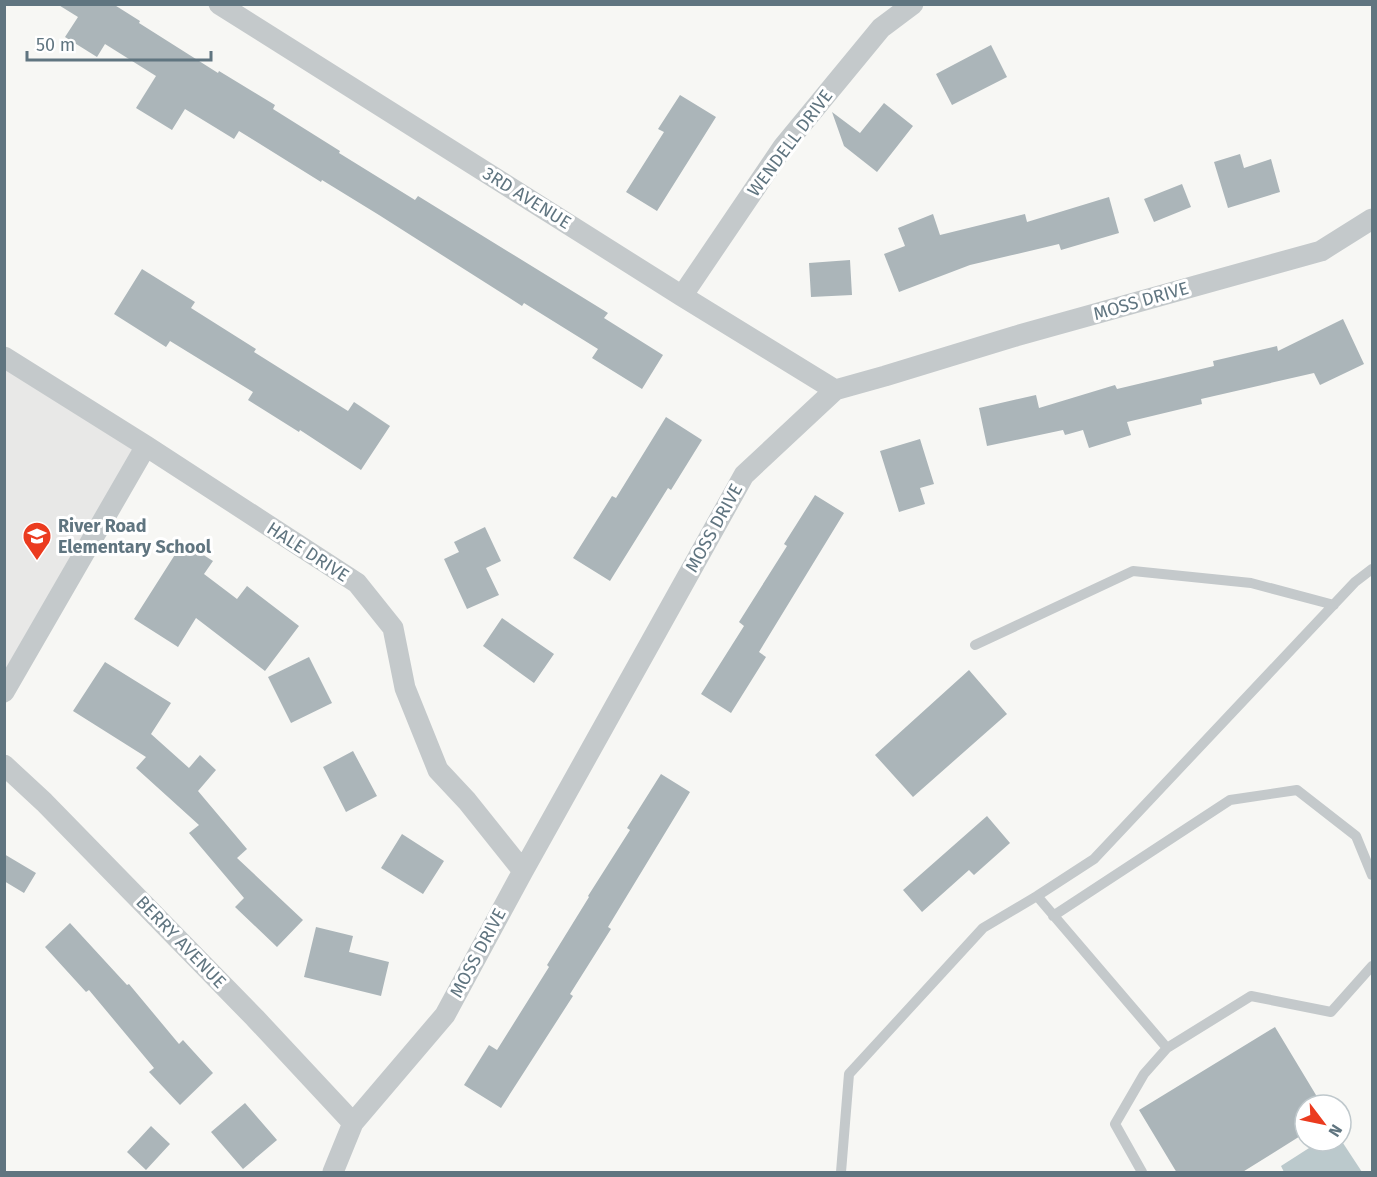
<svg xmlns="http://www.w3.org/2000/svg" width="1377" height="1177" viewBox="0 0 1377 1177" font-family="'Fira Sans',sans-serif">
<style>
.built{fill:#e8e8e7}
.water{fill:#bbc9cc}
.building{fill:#abb5b9}
.lines{fill:none;stroke-linecap:round;stroke-linejoin:round}
.service{stroke:#c4c9cb;stroke-width:10}
.minor{stroke:#c4c9cb;stroke-width:21}
.labels{text-anchor:middle;dominant-baseline:central;stroke-width:6;stroke-linejoin:round;paint-order:stroke}
.street-label{font-size:18px;fill:#607580;stroke:#fff}
.poi-label{font-size:18px;font-weight:bold;fill:#607580;stroke:#fff;text-anchor:start}
</style>
<rect width="100%" height="100%" fill="#f7f7f4"/>
<path class="built" d="M 5,367 L 134,448 L 5,675 Z"/>
<path class="water" d="M 1341,1140 L 1362,1172 L 1284,1172 L 1281,1166 L 1320,1141 L 1341,1141 Z"/>
<path class="building" d="M 57,4 L 113,4 L 140,21 L 139,23 L 218,73 L 219,71 L 275,105 L 273,109 L 340,151 L 339,153 L 415,200 L 418,196 L 608,313 L 604,318 L 663,355 L 642,389 L 592,358 L 598,349 L 524,303 L 522,306 L 379,215 L 322,180 L 321,182 L 239,131 L 234,139 L 185,109 L 172,130 L 136,108 L 156,76 L 105,44 L 97,57 L 65,37 L 78,17 Z
M 991,45 L 1007,77 L 952,105 L 936,74 Z
M 680,95 L 716,117 L 657,211 L 626,192 L 664,132 L 658,129 Z
M 884,103 L 913,126 L 877,172 L 844,146 L 832,112 L 860,133 Z
M 1240,154 L 1244,168 L 1271,159 L 1280,192 L 1228,208 L 1214,162 Z
M 1182,184 L 1191,207 L 1154,222 L 1144,199 Z
M 1109,197 L 1119,233 L 1061,250 L 1059,244 L 970,265 L 899,292 L 884,254 L 905,246 L 898,228 L 933,214 L 940,235 L 1025,214 L 1027,222 Z
M 850,260 L 852,295 L 811,297 L 809,263 Z
M 142,269 L 195,302 L 191,308 L 256,349 L 254,352 L 348,411 L 354,402 L 390,426 L 361,470 L 300,430 L 299,432 L 248,400 L 253,392 L 170,341 L 166,347 L 114,314 Z
M 1343,319 L 1364,364 L 1320,385 L 1314,373 L 1201,399 L 1202,404 L 1127,422 L 1131,435 L 1089,448 L 1083,430 L 1065,435 L 1063,430 L 987,446 L 979,408 L 1036,395 L 1039,408 L 1115,385 L 1117,389 L 1214,366 L 1213,361 L 1277,346 L 1278,351 Z
M 666,417 L 702,440 L 671,490 L 668,488 L 610,581 L 573,558 L 612,496 L 616,498 Z
M 920,439 L 934,484 L 920,488 L 925,504 L 899,512 L 880,451 Z
M 815,495 L 844,513 L 759,652 L 766,657 L 731,713 L 701,694 L 744,626 L 739,622 L 787,546 L 784,544 Z
M 485,527 L 501,561 L 486,568 L 499,595 L 467,609 L 444,559 L 459,552 L 454,542 Z
M 183,542 L 213,561 L 204,574 L 237,599 L 247,586 L 299,626 L 265,671 L 196,618 L 178,647 L 134,619 Z
M 502,618 L 554,654 L 534,683 L 483,646 Z
M 309,657 L 332,703 L 291,723 L 268,677 Z
M 105,662 L 171,703 L 151,734 L 189,768 L 200,755 L 216,770 L 198,791 L 247,849 L 237,858 L 303,920 L 277,947 L 235,907 L 244,898 L 189,833 L 199,825 L 136,768 L 146,757 L 73,711 Z
M 969,670 L 1007,714 L 913,797 L 875,755 Z
M 353,751 L 377,796 L 346,812 L 323,767 Z
M 661,774 L 690,792 L 608,927 L 611,929 L 570,994 L 573,996 L 501,1108 L 464,1085 L 489,1045 L 497,1050 L 549,967 L 547,965 L 589,897 L 588,896 L 630,830 L 627,828 Z
M 987,816 L 1010,843 L 974,875 L 969,870 L 922,912 L 903,890 Z
M 402,834 L 444,861 L 423,894 L 381,868 Z
M 4,854 L 36,873 L 24,893 L 4,881 Z
M 70,923 L 127,985 L 129,984 L 179,1044 L 183,1040 L 213,1073 L 180,1105 L 149,1072 L 154,1068 L 89,990 L 86,992 L 45,947 Z
M 316,927 L 353,936 L 349,952 L 389,962 L 381,996 L 304,977 Z
M 1275,1027 L 1322,1105 L 1305,1105 L 1305,1133 L 1241,1173 L 1177,1173 L 1139,1110 Z
M 245,1103 L 277,1140 L 243,1169 L 211,1132 Z
M 151,1126 L 170,1144 L 146,1170 L 127,1152 Z"/>
<g class="lines">
<path class="service" d="M 975,645 L 1133,571 L 1251,583 L 1334,605
M 1037,896 L 1167,1048
M 1053,916 L 1230,800 L 1297,790 L 1356,836 L 1372,875
M 841,1172 L 849,1074 L 983,928 L 1037,896 L 1094,859 L 1355,582 L 1372,569
M 1142,1172 L 1115,1124 L 1144,1074 L 1167,1048 L 1251,996 L 1331,1012 L 1372,966"/>
<path class="minor" d="M 219,4 L 682,296 L 835,390
M 682,296 L 783,147 L 881,28 L 913,4
M 4,357 L 146,446 L 357,583 L 393,628 L 405,688 L 438,770 L 467,801 L 523,871
M 4,692 L 146,446
M 4,765 L 44,802 L 255,1018 L 353,1123
M 333,1172 L 353,1123 L 445,1015 L 523,871 L 744,475 L 835,390 L 885,376 L 1016,336 L 1321,251 L 1372,219"/>
</g>
<defs>
<g id="school-pin" transform="scale(1.5)"><path d="M0 17L-7.5 6A9.5 9.5 0 1 1 7.5 6Z" fill="#eb3b1f" stroke="#fff"/><path d="M0-5L7-2L0 1L-7-2ZM-4 1L0 2.5L4 1V4Q0 6-4 4Z" fill="#fff"/></g>
</defs>
<g fill-rule="evenodd">
<use href="#school-pin" x="37" y="536"/>
</g>
<g class="labels">
<g class="street-label">
<text transform="translate(790 143) rotate(-53)">WENDELL DRIVE</text>
<text transform="translate(527 198) rotate(32)">3RD AVENUE</text>
<text transform="translate(1141 301) rotate(-16)">MOSS DRIVE</text>
<text transform="translate(714 528) rotate(-61)">MOSS DRIVE</text>
<text transform="translate(308 552) rotate(33)">HALE DRIVE</text>
<text transform="translate(181 942) rotate(46)">BERRY AVENUE</text>
<text transform="translate(478 953) rotate(-62)">MOSS DRIVE</text>
</g>
<g class="poi-label">
<text x="58" y="526">River Road<tspan x="58" dy="21">Elementary School</tspan></text>
</g>
</g>
<rect width="1377" height="1177" fill="none" stroke="#607580" stroke-width="12"/>
<g transform="translate(1323 1123) rotate(122)"><circle r="28" fill="#ffffff" stroke="#bfc8cc" stroke-width="1.5"/>
<path d="M0-4.5L10 22L0 15L-10 22Z" fill="#eb3b1f"/>
<text y="-9" font-size="16" font-weight="bold" text-anchor="middle" fill="#607580">N</text>
</g>
<path d="M27 51v9h184v-9" fill="none" stroke="#607580" stroke-width="3"/>
<text x="36" y="51" font-size="18" fill="#607580" stroke="#ffffff" stroke-width="4.5" paint-order="stroke">50 m</text>
</svg>
